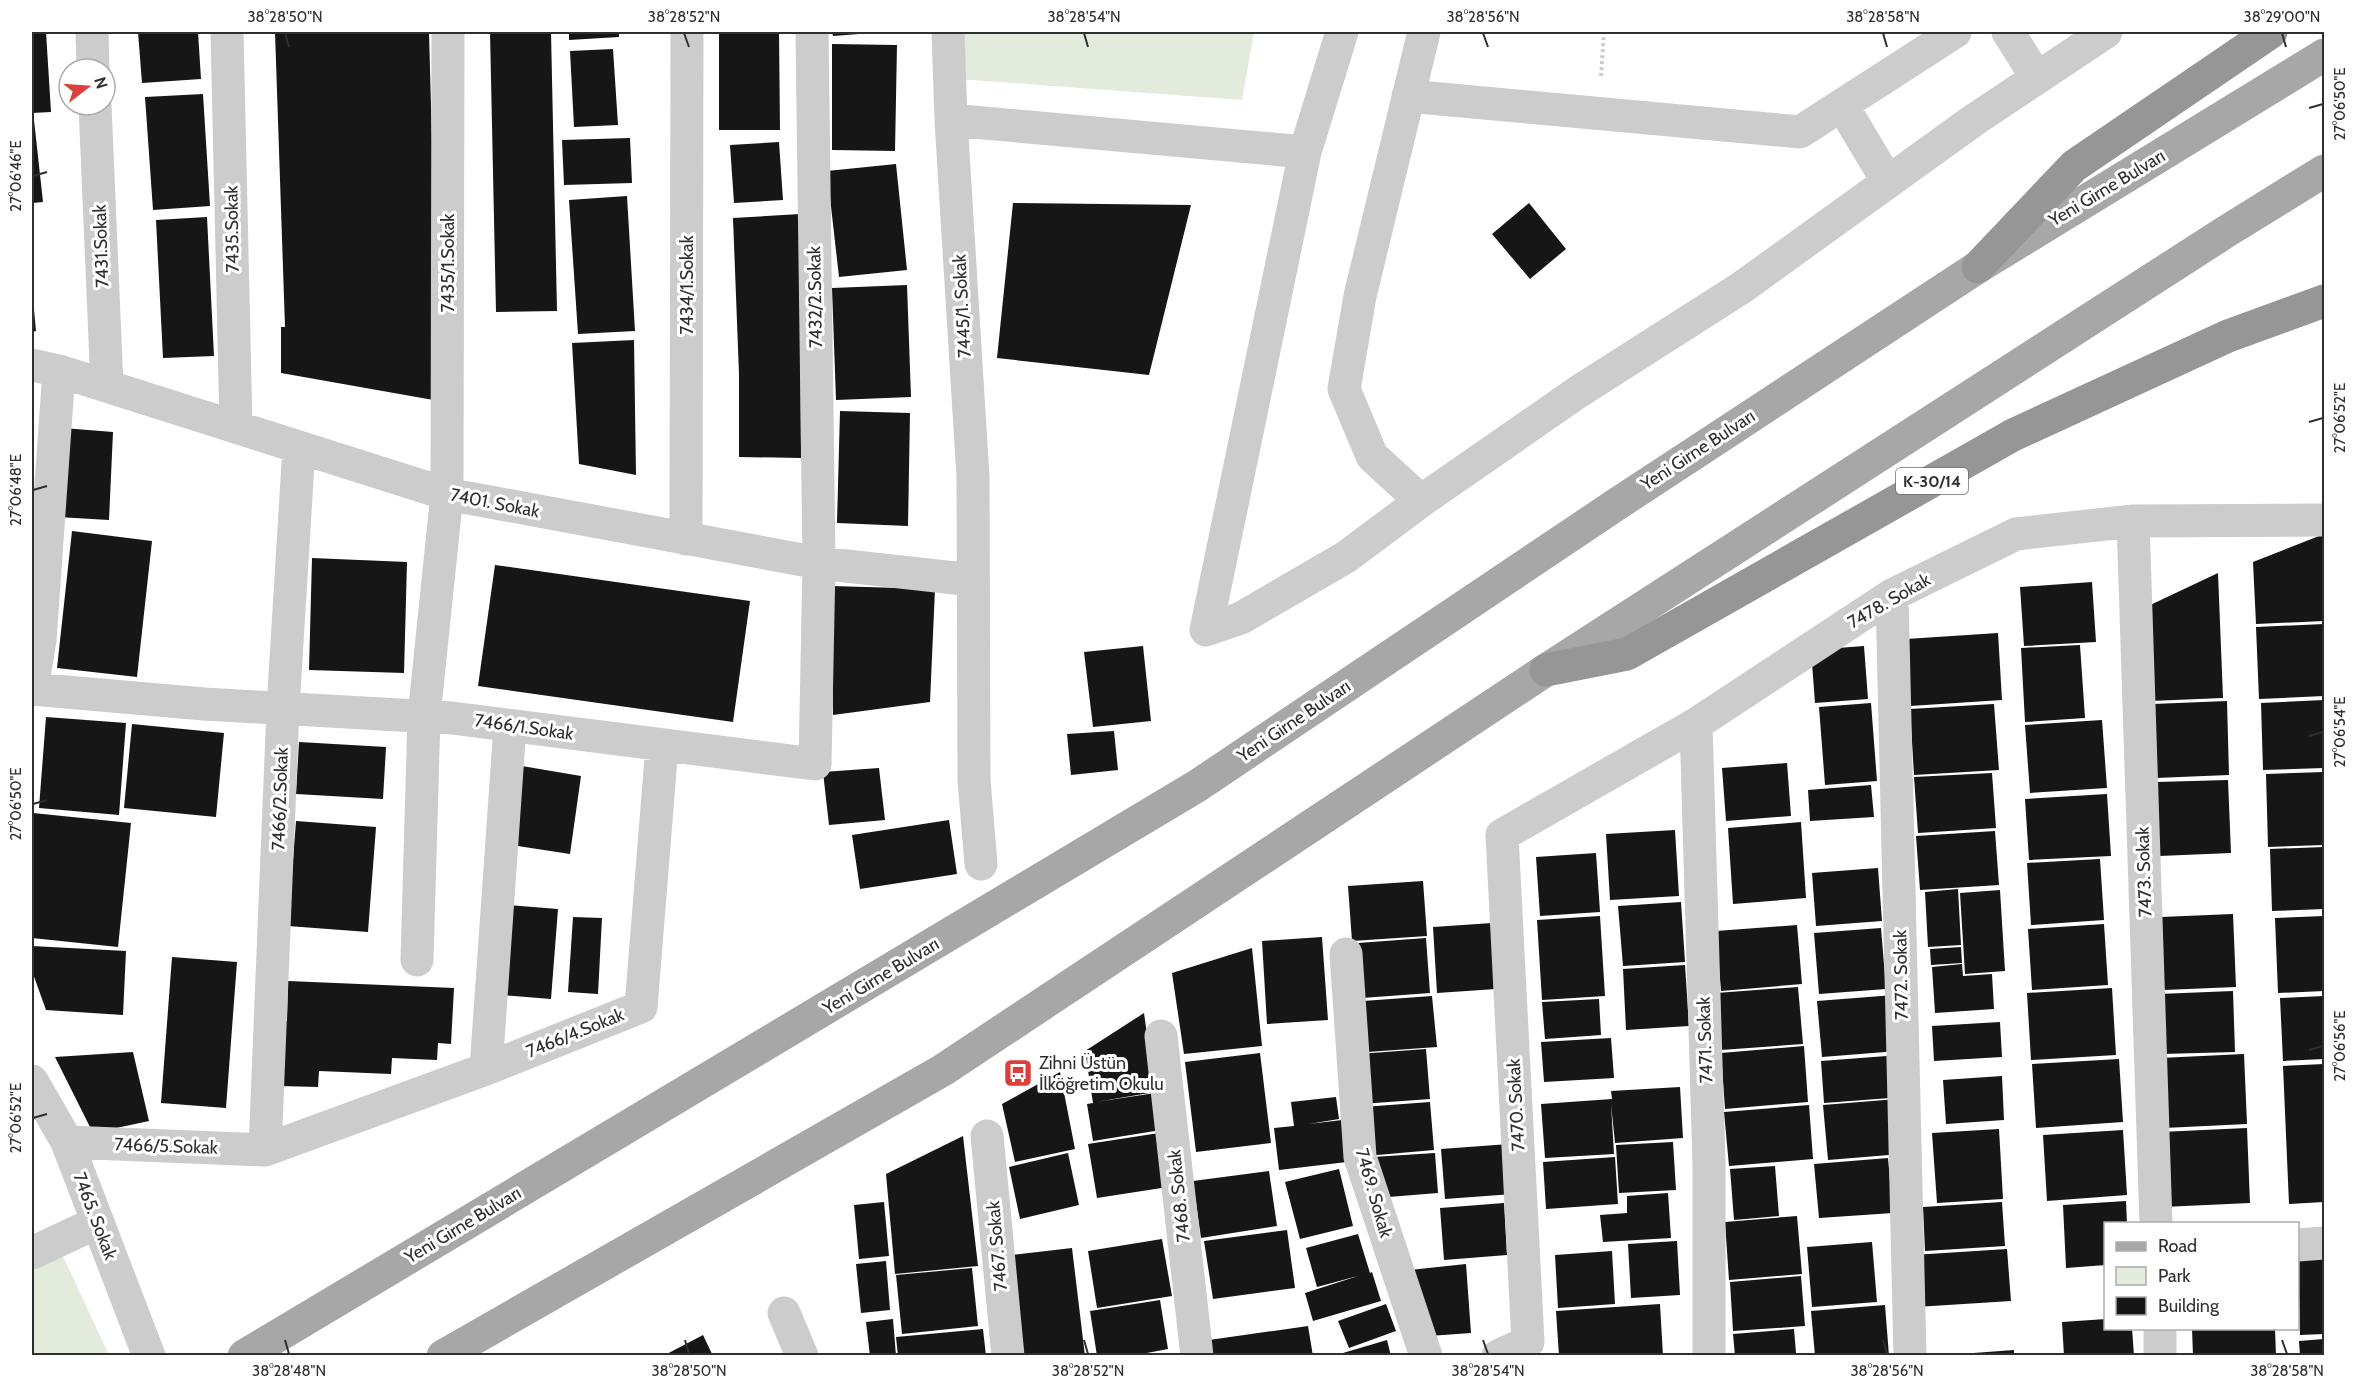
<svg xmlns="http://www.w3.org/2000/svg" width="2356" height="1387" viewBox="0 0 2356 1387" font-family="Cabin,sans-serif">
<style>
.green{fill:#e3ebdd}
.building{fill:#161616}
.lines{fill:none;stroke-linecap:round;stroke-linejoin:round}
.path{stroke:#ccc;stroke-width:4;stroke-dasharray:3 3;stroke-linecap:butt}
.minor{stroke:#ccc;stroke-width:33}
.major{stroke:#a7a7a7;stroke-width:33}
.highway{stroke:#969696;stroke-width:33}
.ticks{fill:none;stroke:#2f2f2f;stroke-width:2}
.labels{text-anchor:middle;dominant-baseline:central;stroke-width:6;stroke-linejoin:round;paint-order:stroke}
.shield{fill:#fff;stroke:#6d6d6d;stroke-width:1.5}
.shield-label{font-size:16px;font-weight:bold;fill:#2f2f2f}
.street-label{font-size:18px;fill:#2f2f2f;stroke:#fff}
.poi-label{font-size:18px;fill:#2f2f2f;stroke:#fff;text-anchor:start}
.neatline{fill:none;stroke:#2f2f2f;stroke-width:2}
.ticks-label{font-size:15px;text-anchor:middle;fill:#2f2f2f}
</style>
<rect width="100%" height="100%" fill="#fff"/>
<path class="green" d="M 956,32 L 1254,32 L 1242,100 L 959,79 Z
M 53,1235 L 109,1355 L 32,1355 L 32,1245 Z"/>
<path class="building" d="M 32,32 L 46,32 L 51,112 L 32,113 Z
M 138,32 L 198,32 L 201,79 L 142,83 Z
M 275,32 L 429,32 L 439,401 L 281,373 L 281,327 L 285,327 Z
M 490,32 L 551,32 L 557,311 L 496,312 Z
M 569,32 L 619,32 L 619,37 L 569,40 Z
M 719,32 L 779,32 L 780,130 L 719,130 Z
M 832,32 L 872,32 L 872,33 L 833,36 Z
M 832,44 L 897,45 L 895,151 L 832,150 Z
M 613,49 L 618,125 L 574,127 L 570,51 Z
M 203,94 L 210,206 L 153,210 L 145,97 Z
M 32,120 L 34,120 L 43,202 L 32,203 Z
M 630,138 L 632,183 L 564,185 L 562,140 Z
M 779,142 L 783,200 L 734,203 L 730,145 Z
M 896,164 L 907,270 L 839,277 L 827,171 Z
M 627,196 L 635,331 L 578,334 L 569,200 Z
M 1013,203 L 1191,205 L 1149,375 L 997,358 Z
M 1529,203 L 1566,249 L 1530,279 L 1492,234 Z
M 800,214 L 801,458 L 739,457 L 739,374 L 733,218 Z
M 207,217 L 214,356 L 163,358 L 156,220 Z
M 907,285 L 911,397 L 836,400 L 832,288 Z
M 32,299 L 33,299 L 36,331 L 32,332 Z
M 634,340 L 636,475 L 579,464 L 572,343 Z
M 840,411 L 910,413 L 908,526 L 837,523 Z
M 63,428 L 113,432 L 109,520 L 58,517 Z
M 72,531 L 152,541 L 137,677 L 57,668 Z
M 2324,534 L 2324,621 L 2256,624 L 2253,562 Z
M 312,558 L 407,562 L 404,673 L 309,670 Z
M 495,565 L 750,601 L 733,722 L 478,686 Z
M 2218,573 L 2223,698 L 2150,701 L 2146,607 Z
M 2092,582 L 2096,642 L 2024,646 L 2020,587 Z
M 831,586 L 935,589 L 930,702 L 833,715 Z
M 2324,624 L 2324,696 L 2259,699 L 2256,627 Z
M 1998,633 L 2002,700 L 1910,706 L 1906,639 Z
M 2080,645 L 2085,718 L 2025,722 L 2021,648 Z
M 1143,646 L 1151,721 L 1093,727 L 1084,652 Z
M 1864,646 L 1868,699 L 1815,703 L 1811,650 Z
M 2324,700 L 2324,768 L 2263,770 L 2261,703 Z
M 2227,701 L 2229,775 L 2156,778 L 2153,704 Z
M 1871,703 L 1877,781 L 1825,785 L 1819,707 Z
M 1994,704 L 1999,770 L 1914,775 L 1910,709 Z
M 46,717 L 126,723 L 119,815 L 39,808 Z
M 2102,720 L 2107,788 L 2030,793 L 2025,725 Z
M 132,724 L 224,733 L 216,817 L 124,808 Z
M 1114,731 L 1118,770 L 1071,775 L 1067,734 Z
M 299,742 L 386,747 L 383,799 L 296,794 Z
M 1787,763 L 1791,816 L 1726,821 L 1722,768 Z
M 516,765 L 581,776 L 570,854 L 504,844 Z
M 879,768 L 885,820 L 829,825 L 823,772 Z
M 2324,772 L 2324,845 L 2268,847 L 2266,774 Z
M 1992,773 L 1996,828 L 1918,833 L 1914,777 Z
M 2228,780 L 2231,853 L 2159,856 L 2156,782 Z
M 1871,785 L 1874,817 L 1810,821 L 1808,790 Z
M 2107,794 L 2111,856 L 2029,860 L 2025,799 Z
M 33,813 L 131,823 L 118,947 L 32,938 Z
M 949,820 L 957,874 L 860,889 L 852,835 Z
M 296,821 L 376,827 L 368,932 L 288,926 Z
M 1801,822 L 1806,898 L 1733,904 L 1728,828 Z
M 1675,830 L 1679,896 L 1610,900 L 1606,834 Z
M 1995,831 L 1999,885 L 1920,890 L 1916,836 Z
M 2324,847 L 2324,909 L 2272,911 L 2270,849 Z
M 1596,853 L 1600,912 L 1540,916 L 1536,857 Z
M 2100,859 L 2104,920 L 2031,925 L 2027,863 Z
M 1878,868 L 1882,921 L 1816,926 L 1812,873 Z
M 1423,881 L 1427,936 L 1352,941 L 1348,886 Z
M 1958,889 L 1961,945 L 1928,947 L 1925,892 Z
M 2000,890 L 2005,971 L 1965,974 L 1960,893 Z
M 1681,902 L 1685,962 L 1623,966 L 1618,906 Z
M 508,905 L 558,909 L 551,999 L 501,995 Z
M 2233,914 L 2236,987 L 2164,990 L 2161,917 Z
M 1600,916 L 1605,996 L 1542,1000 L 1537,920 Z
M 2324,916 L 2324,991 L 2278,993 L 2275,918 Z
M 573,917 L 602,918 L 598,994 L 568,992 Z
M 1492,923 L 1496,989 L 1437,993 L 1433,927 Z
M 2104,924 L 2108,985 L 2032,990 L 2028,929 Z
M 1797,925 L 1802,984 L 1721,991 L 1716,931 Z
M 1881,928 L 1886,989 L 1819,994 L 1814,933 Z
M 1322,937 L 1328,1020 L 1267,1024 L 1262,941 Z
M 1426,938 L 1430,993 L 1362,998 L 1358,943 Z
M 32,946 L 126,951 L 123,1015 L 46,1010 L 32,971 Z
M 1961,947 L 1962,963 L 1931,965 L 1930,949 Z
M 1252,948 L 1262,1046 L 1184,1054 L 1172,973 Z
M 172,957 L 237,962 L 226,1108 L 161,1103 Z
M 1962,964 L 1963,976 L 1992,974 L 1994,1009 L 1935,1013 L 1932,967 Z
M 1685,965 L 1689,1026 L 1626,1030 L 1623,969 Z
M 288,981 L 454,988 L 451,1044 L 438,1043 L 437,1060 L 392,1058 L 391,1074 L 319,1071 L 318,1087 L 279,1086 L 282,1021 L 287,1021 Z
M 1798,987 L 1803,1044 L 1721,1050 L 1716,993 Z
M 2112,988 L 2116,1055 L 2031,1060 L 2027,993 Z
M 2233,991 L 2235,1052 L 2162,1054 L 2159,994 Z
M 1894,995 L 1898,1051 L 1822,1057 L 1817,1001 Z
M 1432,996 L 1437,1047 L 1367,1052 L 1363,1001 Z
M 2324,996 L 2324,1059 L 2283,1061 L 2280,998 Z
M 1599,999 L 1601,1035 L 1545,1039 L 1542,1002 Z
M 1144,1013 L 1155,1092 L 1096,1102 L 1155,1093 L 1161,1130 L 1093,1141 L 1087,1104 L 1093,1103 L 1085,1051 Z
M 2000,1022 L 2002,1057 L 1934,1061 L 1932,1026 Z
M 1611,1038 L 1614,1078 L 1544,1082 L 1541,1042 Z
M 1804,1046 L 1808,1102 L 1725,1109 L 1721,1053 Z
M 1426,1049 L 1430,1099 L 1361,1104 L 1358,1054 Z
M 133,1052 L 149,1121 L 93,1133 L 55,1057 Z
M 1260,1053 L 1271,1143 L 1196,1152 L 1185,1062 Z
M 2244,1054 L 2247,1124 L 2164,1128 L 2160,1058 Z
M 1900,1055 L 1903,1097 L 1824,1103 L 1821,1061 Z
M 2119,1059 L 2123,1122 L 2036,1128 L 2032,1064 Z
M 2324,1064 L 2324,1202 L 2289,1204 L 2283,1066 Z
M 1060,1072 L 1075,1149 L 1015,1162 L 1002,1104 Z
M 2002,1076 L 2004,1120 L 1946,1124 L 1943,1080 Z
M 1680,1087 L 1683,1138 L 1615,1143 L 1611,1104 L 1614,1154 L 1545,1158 L 1541,1104 L 1612,1099 L 1611,1091 Z
M 1336,1097 L 1339,1119 L 1309,1124 L 1342,1120 L 1347,1162 L 1279,1170 L 1274,1128 L 1294,1126 L 1291,1102 Z
M 1897,1099 L 1901,1154 L 1828,1160 L 1823,1105 Z
M 1430,1102 L 1434,1150 L 1366,1156 L 1363,1107 Z
M 1809,1105 L 1813,1159 L 1729,1166 L 1724,1112 Z
M 2247,1128 L 2250,1203 L 2163,1207 L 2160,1132 Z
M 1999,1129 L 2003,1199 L 1937,1203 L 1932,1133 Z
M 2123,1130 L 2127,1195 L 2047,1201 L 2043,1135 Z
M 1159,1133 L 1168,1187 L 1097,1198 L 1088,1144 Z
M 963,1136 L 978,1266 L 895,1274 L 886,1174 Z
M 1673,1142 L 1676,1190 L 1619,1193 L 1616,1145 Z
M 1509,1144 L 1513,1194 L 1445,1199 L 1441,1149 Z
M 1068,1153 L 1079,1205 L 1020,1219 L 1009,1167 Z
M 1435,1153 L 1438,1193 L 1376,1198 L 1373,1157 Z
M 1615,1157 L 1618,1204 L 1546,1209 L 1543,1162 Z
M 1888,1158 L 1893,1213 L 1819,1218 L 1814,1164 Z
M 1775,1166 L 1779,1216 L 1734,1220 L 1730,1169 Z
M 1339,1169 L 1353,1226 L 1300,1239 L 1285,1182 Z
M 1269,1171 L 1277,1226 L 1201,1238 L 1193,1181 Z
M 1668,1193 L 1671,1238 L 1603,1242 L 1600,1215 L 1627,1213 L 1627,1196 Z
M 2126,1201 L 2127,1224 L 2106,1224 L 2106,1265 L 2066,1268 L 2063,1205 Z
M 884,1202 L 889,1256 L 859,1259 L 854,1205 Z
M 2002,1202 L 2005,1246 L 1925,1251 L 1923,1207 Z
M 1504,1203 L 1507,1255 L 1444,1260 L 1440,1208 Z
M 1797,1216 L 1802,1274 L 1729,1280 L 1725,1222 Z
M 1287,1230 L 1295,1288 L 1213,1299 L 1204,1241 Z
M 1358,1234 L 1370,1273 L 1372,1272 L 1381,1301 L 1313,1321 L 1305,1293 L 1358,1276 L 1317,1287 L 1306,1248 Z
M 1162,1239 L 1172,1296 L 1097,1308 L 1088,1251 Z
M 1677,1241 L 1680,1295 L 1631,1298 L 1628,1244 Z
M 1872,1242 L 1877,1302 L 1812,1307 L 1807,1247 Z
M 1072,1248 L 1085,1356 L 1024,1356 L 1012,1255 Z
M 2007,1249 L 2011,1301 L 1916,1307 L 1913,1255 Z
M 2324,1249 L 2324,1334 L 2300,1335 L 2298,1250 Z
M 1612,1251 L 1615,1304 L 1558,1308 L 1555,1255 Z
M 886,1261 L 890,1310 L 861,1313 L 856,1264 Z
M 1466,1264 L 1471,1333 L 1429,1336 L 1410,1270 Z
M 972,1268 L 978,1326 L 902,1334 L 896,1275 Z
M 1801,1276 L 1805,1326 L 1733,1331 L 1730,1282 Z
M 1160,1300 L 1168,1349 L 1131,1356 L 1097,1356 L 1090,1311 Z
M 1386,1304 L 1396,1331 L 1349,1348 L 1338,1321 Z
M 1660,1304 L 1663,1356 L 1559,1356 L 1556,1311 Z
M 1885,1305 L 1889,1356 L 1815,1356 L 1811,1311 Z
M 893,1319 L 896,1356 L 870,1356 L 866,1322 Z
M 2106,1319 L 2106,1328 L 2132,1328 L 2134,1356 L 2064,1356 L 2062,1322 Z
M 1308,1326 L 1313,1356 L 1204,1356 L 1202,1341 Z
M 2192,1328 L 2275,1328 L 2276,1356 L 2193,1356 Z
M 983,1329 L 986,1356 L 898,1356 L 896,1337 Z
M 1794,1329 L 1796,1353 L 1735,1356 L 1733,1334 Z
M 703,1335 L 713,1356 L 663,1356 Z
M 2324,1339 L 2324,1356 L 2300,1356 L 2299,1341 Z
M 1387,1340 L 1391,1356 L 1343,1356 L 1343,1353 Z
M 2014,1350 L 2014,1356 L 1960,1356 L 1960,1354 Z"/>
<g class="lines">
<path class="path" d="M 1601,76 L 1604,32"/>
<path class="minor" d="M 92,32 L 93,69
M 227,32 L 236,427
M 948,32 L 951,120 L 973,477 L 974,780 L 981,864
M 1342,32 L 1305,152 L 1206,630 L 1241,618 L 1346,557 L 1421,501 L 1578,392 L 1741,288 L 1974,120 L 2106,32
M 2008,32 L 2037,78
M 1408,96 L 1800,132 L 1955,32
M 95,105 L 107,386
M 1842,105 L 1888,182
M 951,120 L 1305,152
M 32,365 L 59,371 L 447,494 L 819,563 L 973,580
M 59,371 L 40,640 L 32,689 L 204,704 L 452,718 L 815,764 L 819,563 L 812,32
M 1421,501 L 1372,456 L 1344,389 L 1360,296 L 1424,32
M 2133,521 L 2156,1224
M 686,539 L 687,32
M 1892,595 L 1910,1356
M 1696,724 L 1709,1164 L 1709,1356
M 1346,954 L 1360,1157 L 1426,1356
M 417,960 L 424,716 L 447,494 L 448,32
M 1161,1036 L 1197,1356
M 486,1069 L 510,726
M 32,1081 L 67,1142 L 149,1356
M 987,1136 L 1008,1356
M 67,1142 L 265,1150 L 486,1069 L 641,1007 L 662,746
M 265,1150 L 283,708 L 299,447
M 2298,1245 L 2324,1243
M 32,1253 L 98,1222
M 784,1313 L 802,1356
M 2160,1328 L 2160,1356
M 1498,1356 L 1528,1342 L 1502,835 L 1696,724 L 1892,595 L 2016,534 L 2133,521 L 2324,520"/>
<path class="major" d="M 244,1356 L 1197,786 L 1614,506 L 1978,267 L 2324,55
M 443,1356 L 943,1070 L 1546,670 L 2227,231 L 2324,171"/>
<path class="highway" d="M 1978,267 L 2074,166 L 2271,32
M 1546,670 L 1627,654 L 2013,435 L 2228,336 L 2324,301"/>
</g>
<path class="ticks" d="M 285,33 L 289,47M 684,33 L 689,47M 1084,33 L 1088,47M 1483,33 L 1488,47M 1883,33 L 1887,47M 2282,33 L 2286,47M 2309,108 L 2323,104M 33,176 L 47,172M 2309,422 L 2323,418M 33,490 L 47,486M 2309,736 L 2323,732M 33,804 L 47,800M 2309,1050 L 2323,1046M 33,1118 L 47,1114M 285,1340 L 289,1354M 685,1340 L 689,1354M 1084,1340 L 1088,1354M 1483,1340 L 1488,1354M 1883,1340 L 1887,1354M 2282,1340 L 2287,1354"/>
<defs>
<g id="bus-square" transform="scale(1.5)"><rect x="-9" y="-9" width="18" height="18" rx="4" fill="#da403c" stroke="#fff"/><path d="M-5-6H5V4H4V6H2V4H-2V6H-4V4H-5ZM-3.5-4V0h7V-4ZM-3.5 1.2v1.5H-2V1.2ZM2 1.2v1.5H3.5V1.2Z" fill="#fff"/></g>
</defs>
<g fill-rule="evenodd">
<use href="#bus-square" x="1018" y="1073"/>
</g>
<g class="labels">
<rect class="shield" x="1896" y="468" width="72" height="26" rx="4.5"/>
<g class="shield-label">
<text x="1932" y="481">K-30/14</text>
</g>
<g class="street-label">
<text transform="translate(2107 188) rotate(-31)">Yeni Girne Bulvarı</text>
<text transform="translate(232 229) rotate(-91)">7435.Sokak</text>
<text transform="translate(101 246) rotate(-92)">7431.Sokak</text>
<text transform="translate(448 263) rotate(-90)">7435/1.Sokak</text>
<text transform="translate(687 285) rotate(-90)">7434/1.Sokak</text>
<text transform="translate(815 297) rotate(-91)">7432/2.Sokak</text>
<text transform="translate(962 306) rotate(-93)">7445/1. Sokak</text>
<text transform="translate(1698 450) rotate(-33)">Yeni Girne Bulvarı</text>
<text transform="translate(495 503) rotate(11)">7401. Sokak</text>
<text transform="translate(1889 601) rotate(-30)">7478. Sokak</text>
<text transform="translate(1294 721) rotate(-34)">Yeni Girne Bulvarı</text>
<text transform="translate(524 727) rotate(8)">7466/1.Sokak</text>
<text transform="translate(280 799) rotate(-88)">7466/2.Sokak</text>
<text transform="translate(2144 872) rotate(-92)">7473. Sokak</text>
<text transform="translate(1901 975) rotate(-91)">7472. Sokak</text>
<text transform="translate(881 976) rotate(-31)">Yeni Girne Bulvarı</text>
<text transform="translate(575 1033) rotate(-22)">7466/4.Sokak</text>
<text transform="translate(1705 1040) rotate(-92)">7471. Sokak</text>
<text transform="translate(1516 1105) rotate(-93)">7470. Sokak</text>
<text transform="translate(166 1146) rotate(2)">7466/5.Sokak</text>
<text transform="translate(1374 1193) rotate(74)">7469. Sokak</text>
<text transform="translate(1179 1196) rotate(-96)">7468. Sokak</text>
<text transform="translate(95 1216) rotate(69)">7465. Sokak</text>
<text transform="translate(463 1225) rotate(-31)">Yeni Girne Bulvarı</text>
<text transform="translate(997 1246) rotate(-95)">7467. Sokak</text>
</g>
<g class="poi-label">
<text x="1039" y="1063">Zihni Üstün<tspan x="1039" dy="21">İlköğretim Okulu</tspan></text>
</g>
</g>
<rect width="2356" height="1387" fill="none" stroke="#ffffff" stroke-width="66"/>
<rect x="2104" y="1222" width="195" height="108" fill="#ffffff" stroke="#acacac" stroke-width="1.5"/>
<rect x="2116" y="1242" width="30" height="9" fill="#a7a7a7" stroke="#acacac" stroke-width="1.5"/>
<text x="2158" y="1252" font-size="18" fill="#2f2f2f">Road</text>
<rect x="2116" y="1267" width="30" height="18" fill="#e3ebdd" stroke="#acacac" stroke-width="1.5"/>
<text x="2158" y="1282" font-size="18" fill="#2f2f2f">Park</text>
<rect x="2116" y="1297" width="30" height="18" fill="#161616" stroke="#acacac" stroke-width="1.5"/>
<text x="2158" y="1312" font-size="18" fill="#2f2f2f">Building</text>
<g transform="translate(87 87) rotate(73)"><circle r="28" fill="#ffffff" stroke="#acacac" stroke-width="1.5"/>
<path d="M0-4.5L10 22L0 15L-10 22Z" fill="#da403c"/>
<text y="-9" font-size="16" font-weight="bold" text-anchor="middle" fill="#2f2f2f">N</text>
</g>
<rect x="33" y="33" width="2290" height="1321" class="neatline"/>
<g class="ticks-label">
<text x="285" y="22">38°28'50"N</text>
<text x="684" y="22">38°28'52"N</text>
<text x="1084" y="22">38°28'54"N</text>
<text x="1483" y="22">38°28'56"N</text>
<text x="1883" y="22">38°28'58"N</text>
<text x="2282" y="22">38°29'00"N</text>
<text transform="translate(2340 104) rotate(-90)" y="5">27°06'50"E</text>
<text transform="translate(16 176) rotate(-90)" y="5">27°06'46"E</text>
<text transform="translate(2340 418) rotate(-90)" y="5">27°06'52"E</text>
<text transform="translate(16 490) rotate(-90)" y="5">27°06'48"E</text>
<text transform="translate(2340 732) rotate(-90)" y="5">27°06'54"E</text>
<text transform="translate(16 804) rotate(-90)" y="5">27°06'50"E</text>
<text transform="translate(2340 1046) rotate(-90)" y="5">27°06'56"E</text>
<text transform="translate(16 1118) rotate(-90)" y="5">27°06'52"E</text>
<text x="289" y="1376">38°28'48"N</text>
<text x="689" y="1376">38°28'50"N</text>
<text x="1088" y="1376">38°28'52"N</text>
<text x="1488" y="1376">38°28'54"N</text>
<text x="1887" y="1376">38°28'56"N</text>
<text x="2287" y="1376">38°28'58"N</text>
</g>
</svg>
